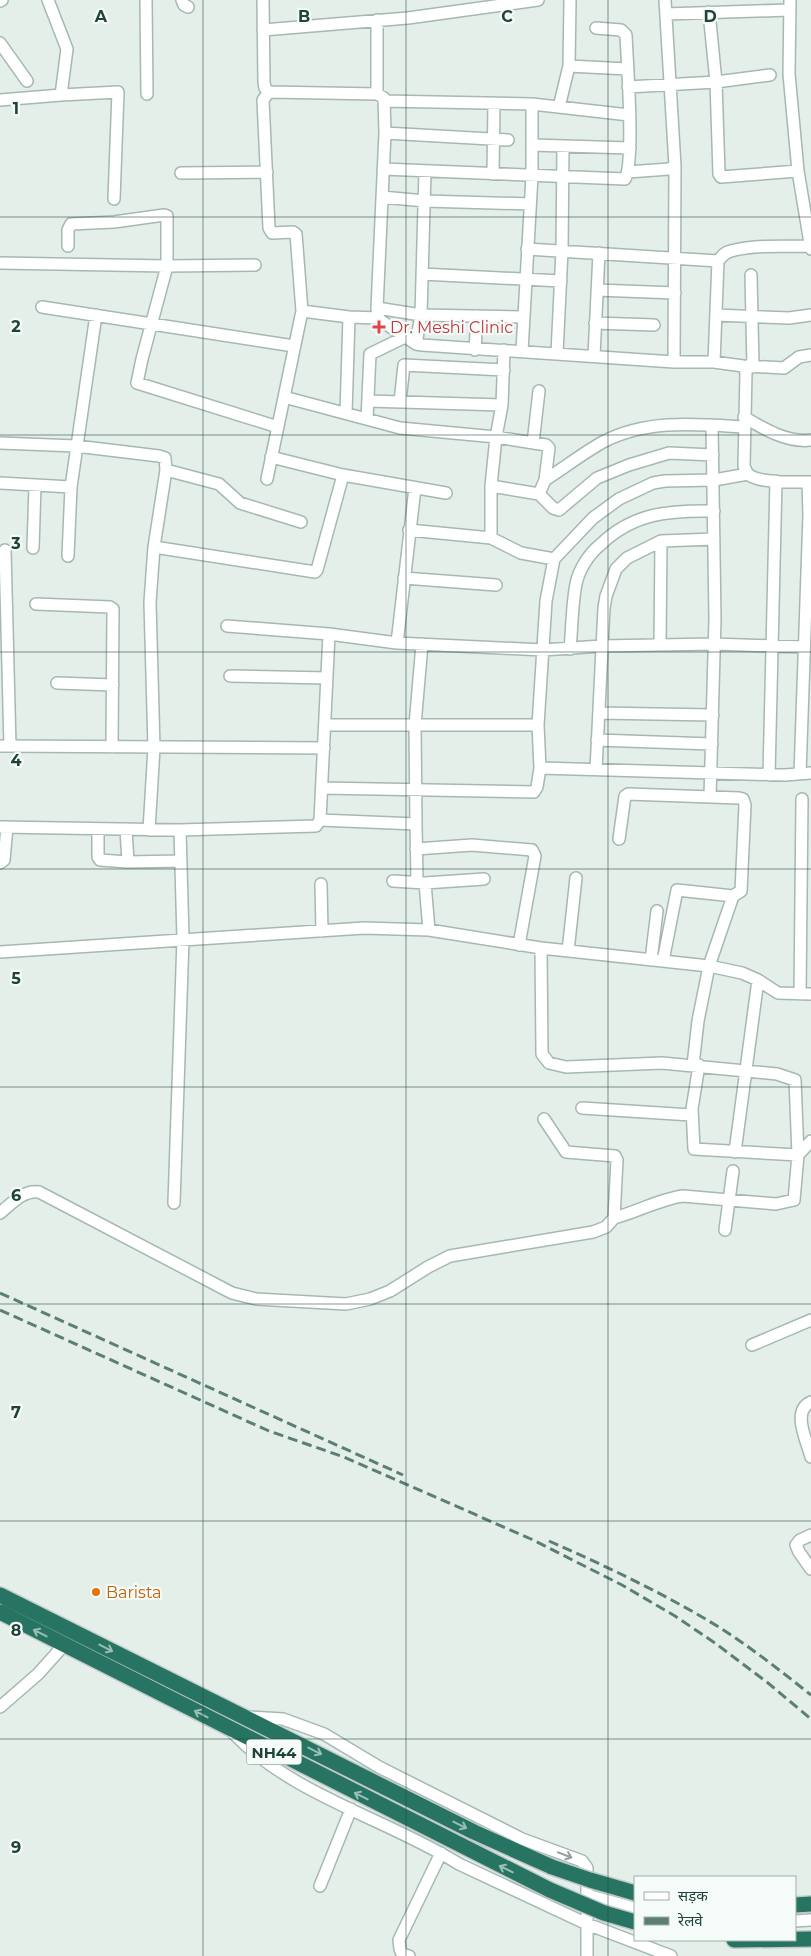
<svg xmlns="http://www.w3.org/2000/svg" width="811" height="1956" viewBox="0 0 811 1956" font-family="Montserrat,'Noto Sans Devanagari',sans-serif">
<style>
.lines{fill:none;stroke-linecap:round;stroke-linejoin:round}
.street-casing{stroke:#a5b8b1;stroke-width:14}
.highway-casing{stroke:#c1cac8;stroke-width:18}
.street{stroke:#fff;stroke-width:11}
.highway{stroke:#287462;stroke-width:15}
.rail{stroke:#5b7f74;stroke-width:3;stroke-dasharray:10 5;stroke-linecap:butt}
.highway-bridge-casing{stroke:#c1cac8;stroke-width:18;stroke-linecap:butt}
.highway-bridge{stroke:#287462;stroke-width:15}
.oneway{stroke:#99beb4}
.oneway2{stroke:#90a19c}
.grid{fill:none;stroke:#204339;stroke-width:1;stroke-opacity:0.55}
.health-dot{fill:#e0444e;stroke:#f5fbf8;stroke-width:2}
.food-dot{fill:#e8710a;stroke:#f5fbf8;stroke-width:2}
.labels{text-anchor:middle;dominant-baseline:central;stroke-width:4.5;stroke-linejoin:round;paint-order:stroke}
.shield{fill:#f5fbf8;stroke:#607a72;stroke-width:1}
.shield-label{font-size:15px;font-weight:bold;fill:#204339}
.health-label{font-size:16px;fill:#be3a42;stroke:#f5fbf8;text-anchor:start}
.food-label{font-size:16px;fill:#c56008;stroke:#f5fbf8;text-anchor:start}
.grid-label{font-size:16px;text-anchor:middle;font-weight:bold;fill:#204339;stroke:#f5fbf8;stroke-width:4.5;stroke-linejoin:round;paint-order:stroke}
</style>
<rect width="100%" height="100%" fill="#e4efea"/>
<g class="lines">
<g class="street-casing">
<path id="street" d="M 48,0 L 67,49 L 61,95
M 146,0 L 147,94
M 182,0 L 184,5 L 188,7
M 263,0 L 264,82 L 265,88 L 269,92 L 377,94 L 384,98 L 385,133 L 377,308 L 378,316 L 380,320 L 416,344 L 422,345 L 674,362 L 714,362 L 743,366 L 746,372 L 744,466 C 745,468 746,471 747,473 C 756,484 797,482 811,482
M 790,0 L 789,74 L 798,171 L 811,249
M 0,1 L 2,0
M 709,12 L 716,82 L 719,174 L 721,177 L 798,171
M 666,14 L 789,10
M 377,20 L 377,94
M 263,30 L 408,18 L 538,0
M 0,43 L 27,81
M 569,66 L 627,69
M 628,87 L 716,82 L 770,75
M 0,100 L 61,95 L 118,92 L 114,199
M 384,101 L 532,104 L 629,115
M 559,107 L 569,66 L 570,0
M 385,133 L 508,140
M 532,145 L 630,148
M 383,169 L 625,179 C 635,162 627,61 626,35 L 621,30 L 596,28
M 628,172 L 669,169 L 675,166 L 665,0
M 181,173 L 267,172
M 493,174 L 494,103
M 382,197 L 425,201 L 530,204
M 68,246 L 68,230 L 71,224 L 114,222 L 164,215 L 167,216 L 167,266 L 142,359 L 137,383 L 278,427
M 527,249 L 718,261
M 0,263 L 167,266 L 255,265
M 422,274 L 561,281
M 751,275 L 753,367
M 597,290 L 675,293
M 42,307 L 294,346
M 377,308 L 421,315 L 523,317
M 302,311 L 349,317 L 378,318
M 716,315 L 789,318 L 811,315
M 595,323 L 654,325
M 416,344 L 421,315 L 425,171
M 475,350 L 477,316
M 522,351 L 532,176 L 532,104
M 557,353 L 562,251 L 563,146
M 594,356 L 599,253
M 674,362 L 675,166
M 714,362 L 718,261 C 722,256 725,252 731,251 C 754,244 786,247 811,246
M 747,366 L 784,368 L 799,357 L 811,355
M 284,397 L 400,428 L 496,437 L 546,445 L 549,448 L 545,480 L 539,494 L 491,486 L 491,538 L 521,553 L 554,559
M 368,401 L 502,405
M 400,402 L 404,365 L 504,370
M 346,413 L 349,317
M 744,417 C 764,429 787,443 811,440
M 367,419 L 370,354 L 405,337
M 0,443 L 76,446 L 159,456 L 165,458 L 166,470 L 154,547 L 150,602 L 154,748 L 149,830
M 533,443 L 539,391
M 271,457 L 343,475 L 446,493
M 166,470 L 219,484 L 240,503 L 301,522
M 267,479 L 302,311 L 296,234 L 293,232 L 272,233 L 269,228 L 263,100 L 269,92
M 545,480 C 564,468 583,453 603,442 C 647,419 696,424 744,427
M 0,483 L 71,487
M 491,486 L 496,437 L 502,405 L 504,350
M 539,494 L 553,508 L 559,510 L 597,478 L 629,465 L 669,453 L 713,455
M 409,530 L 491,538
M 154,547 L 315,572 L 317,570 L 343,475
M 33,548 L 35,486
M 5,550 L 10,746
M 68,556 L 71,487 L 96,315
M 404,578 L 496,585
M 36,604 L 110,607 L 113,609 L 112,747
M 227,626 L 329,634
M 397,643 L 415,488
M 660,645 L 661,541
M 570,649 C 572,628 572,604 576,584 C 579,569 589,554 600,545 C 633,513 669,510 714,511
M 230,676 L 327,678
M 57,683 L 113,685
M 599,713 L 713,715
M 325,725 L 538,725 L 546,601 L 554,559 L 593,518 L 619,499 L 653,483 L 665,481 L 714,480 L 748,474
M 538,725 L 540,768
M 597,740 L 712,744
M 0,746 L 324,748
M 596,770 L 604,608 L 606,596 L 616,569 L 627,558 L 661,541 L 714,539
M 800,774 L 809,515 L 808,482
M 769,775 L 776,481
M 322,788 L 534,792 L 537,787 L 540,768 L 785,775 L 811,773
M 710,797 L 715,619 L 712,425
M 320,820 L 416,824 L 415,725 L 422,644
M 416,824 L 417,882
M 0,827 L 180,830 L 316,826 L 320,820 L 329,634 L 397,643 L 543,650 L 601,646 L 714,644 L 804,647
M 98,829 L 98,857 L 100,860 L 128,862 L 181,861
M 126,829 L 128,862
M 619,839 L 625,796 L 628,794 L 739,798 L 743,799 L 745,805 L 741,891 L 733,896 L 709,966 L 698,1021 L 693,1065
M 416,849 L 472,845 L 532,850 L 535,856 L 519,945
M 0,863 L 4,860 L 7,827
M 393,881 L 425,883 L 484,879
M 425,883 L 429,930
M 321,884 L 322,931
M 541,948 L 542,1054 L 549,1063 L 566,1067 L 662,1063 L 777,1074 L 795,1080 L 798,1155 L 794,1200 L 776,1204 L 683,1196 C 660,1199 637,1212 614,1218
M 568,951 L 576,878
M 0,952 L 364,928 L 429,930 L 541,948 L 709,966 L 742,973 L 758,980 L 778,993 L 811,994
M 651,960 L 657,911
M 663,961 L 677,890 L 733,896
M 800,994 L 802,799
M 699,1065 L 692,1109 L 694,1149 L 798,1155 L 811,1141
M 582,1108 L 691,1115
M 735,1152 L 758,980
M 174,1203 L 183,939 L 180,830
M 0,1213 C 11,1204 23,1190 39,1192 L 232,1293 L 256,1299 L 346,1304 L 370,1299 L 390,1291 L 428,1267 L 450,1256 L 593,1232 L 606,1227 L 614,1218 L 617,1160 L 615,1156 L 566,1152 L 544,1119
M 725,1230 L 733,1171
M 752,1345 L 811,1320
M 811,1402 C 791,1411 807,1441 811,1457
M 811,1535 L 800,1540 L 796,1545 L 799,1552 L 811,1569
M 0,1707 L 38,1674 L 64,1645
M 249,1717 L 283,1719 L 324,1734 L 379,1767 L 522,1839 L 582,1861 L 587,1868 L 587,1956
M 234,1734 C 294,1796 387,1819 459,1864 L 587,1924 L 671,1956
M 320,1886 L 351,1809
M 587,1895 L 635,1908
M 795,1921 L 811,1920
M 409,1956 L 402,1954 L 400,1949 L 399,1940 L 441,1853"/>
</g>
<g class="highway-casing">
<path id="highway" d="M 0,1595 L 474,1832 L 552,1867
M 0,1612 L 550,1890
M 795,1905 L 811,1904
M 734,1940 L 811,1939"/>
</g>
<use href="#street" class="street"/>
<use href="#highway" class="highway"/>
<path class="rail" d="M 0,1293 L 403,1475
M 0,1310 L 269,1431 L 344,1457 L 531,1539 L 622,1585 L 675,1616 L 715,1643 L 768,1683 L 811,1719
M 549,1541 C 608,1567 667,1595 722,1629 C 753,1649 782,1672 811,1695"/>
<g class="highway-bridge-casing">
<path id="highway-bridge" d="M 552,1867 L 590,1880 L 635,1893
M 550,1890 L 604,1913 L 635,1922"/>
</g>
<use href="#highway-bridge" class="highway-bridge"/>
</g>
<defs><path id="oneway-shaft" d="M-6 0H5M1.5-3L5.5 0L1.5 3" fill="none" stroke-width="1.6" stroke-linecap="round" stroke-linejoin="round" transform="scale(1.25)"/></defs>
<g class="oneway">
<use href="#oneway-shaft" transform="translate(40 1633) rotate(-153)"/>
<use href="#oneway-shaft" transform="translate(106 1648) rotate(27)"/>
<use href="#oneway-shaft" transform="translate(201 1714) rotate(-153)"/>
<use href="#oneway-shaft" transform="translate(315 1751) rotate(27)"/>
<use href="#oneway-shaft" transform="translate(361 1796) rotate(-153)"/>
<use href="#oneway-shaft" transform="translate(460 1825) rotate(27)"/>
<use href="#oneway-shaft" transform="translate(506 1869) rotate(-154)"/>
</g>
<use class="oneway2" href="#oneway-shaft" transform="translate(565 1855) rotate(21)"/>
<path class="grid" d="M 203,0 L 203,1956M 406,0 L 406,1956M 608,0 L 608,1956M 0,217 L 811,217M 0,435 L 811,435M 0,652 L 811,652M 0,869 L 811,869M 0,1087 L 811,1087M 0,1304 L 811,1304M 0,1521 L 811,1521M 0,1739 L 811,1739"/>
<path class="health-dot" d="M376.5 319.5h5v5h5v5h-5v5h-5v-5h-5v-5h5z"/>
<circle class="food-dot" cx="96" cy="1592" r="5"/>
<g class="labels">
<rect class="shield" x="246.5" y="1739.5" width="55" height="25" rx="4"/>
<g class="shield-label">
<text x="274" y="1752">NH44</text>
</g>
<g class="health-label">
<text x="390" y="327">Dr. Meshi Clinic</text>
</g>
<g class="food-label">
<text x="106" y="1592">Barista</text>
</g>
</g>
<g class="grid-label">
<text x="101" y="22">A</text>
<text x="304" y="22">B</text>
<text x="507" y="22">C</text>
<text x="710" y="22">D</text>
<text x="16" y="114">1</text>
<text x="16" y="332">2</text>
<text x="16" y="549">3</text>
<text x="16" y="766">4</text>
<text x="16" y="984">5</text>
<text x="16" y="1201">6</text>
<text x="16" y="1418">7</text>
<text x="16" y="1636">8</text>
<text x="16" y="1853">9</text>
</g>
<rect x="634" y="1876" width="162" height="65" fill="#f5fbf8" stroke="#a0b1ac"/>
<rect x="644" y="1892" width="25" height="8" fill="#ffffff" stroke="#a0b1ac"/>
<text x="678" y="1901" font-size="15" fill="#204339">सड़क</text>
<rect x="644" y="1917" width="25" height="8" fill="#5b7f74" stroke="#a0b1ac"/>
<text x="678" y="1926" font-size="15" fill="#204339">रेलवे</text>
</svg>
